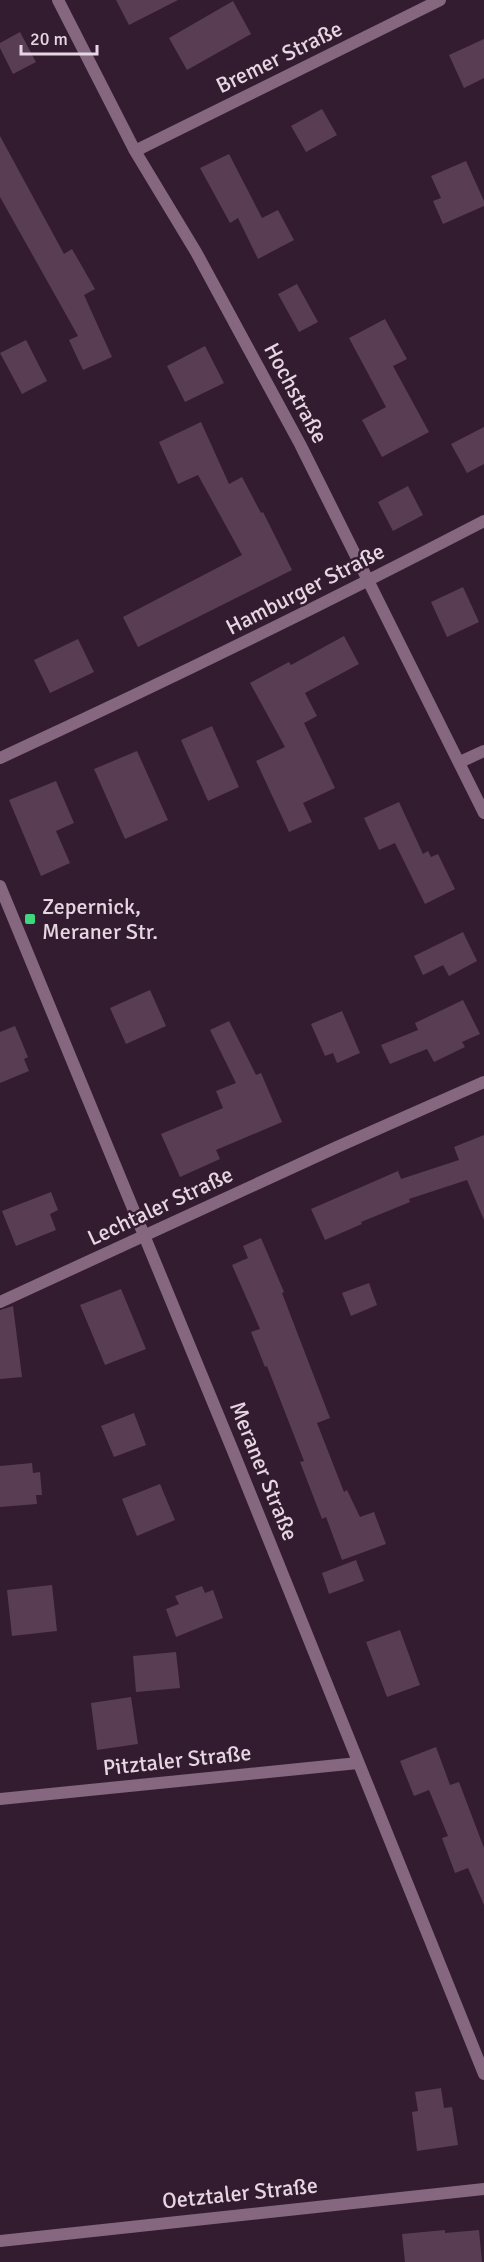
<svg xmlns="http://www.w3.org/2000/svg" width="484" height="2262" viewBox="0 0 484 2262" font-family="Signika,sans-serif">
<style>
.building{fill:#583d53}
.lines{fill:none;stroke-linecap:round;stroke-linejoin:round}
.street{stroke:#866780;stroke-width:12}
.poi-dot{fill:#3dd77e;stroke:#341c30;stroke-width:2}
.labels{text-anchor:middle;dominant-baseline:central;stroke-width:5;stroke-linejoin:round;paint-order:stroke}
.street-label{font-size:22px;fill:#e6d6e2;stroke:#341c30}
.poi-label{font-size:22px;fill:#e6d6e2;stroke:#341c30;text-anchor:start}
</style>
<rect width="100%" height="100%" fill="#341c30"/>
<path class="building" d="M 116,0 L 178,0 L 129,25 Z
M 233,1 L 251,34 L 187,70 L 169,38 Z
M 20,32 L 36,62 L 13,74 L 0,48 L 0,43 Z
M 484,39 L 484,78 L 464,88 L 449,55 Z
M 322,109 L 337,135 L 306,152 L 291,126 Z
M 0,136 L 64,254 L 72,249 L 95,289 L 84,295 L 112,357 L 83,370 L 69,340 L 78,336 L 0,197 Z
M 229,154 L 262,218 L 278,210 L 294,240 L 258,259 L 238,218 L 230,223 L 200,168 Z
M 466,161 L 484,201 L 484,206 L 443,224 L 433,201 L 441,198 L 431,176 Z
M 297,284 L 318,322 L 299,332 L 278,294 Z
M 385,319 L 407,359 L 393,366 L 429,432 L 382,457 L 362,420 L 386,407 L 349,338 Z
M 26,340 L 47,381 L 22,394 L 0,353 Z
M 205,346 L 224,383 L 185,402 L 167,366 Z
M 201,422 L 229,484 L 242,477 L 261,513 L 263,512 L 292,570 L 138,647 L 123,617 L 242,555 L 198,475 L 178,484 L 159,442 Z
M 484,427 L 484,464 L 467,473 L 451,444 Z
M 408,486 L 423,515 L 393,531 L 378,502 Z
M 463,587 L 479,622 L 447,637 L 431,602 Z
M 344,636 L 359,664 L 305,693 L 317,716 L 304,723 L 335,788 L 303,803 L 312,822 L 289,832 L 256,761 L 285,747 L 250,683 L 289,662 L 291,665 Z
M 78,639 L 94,672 L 50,693 L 34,660 Z
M 212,726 L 239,787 L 208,801 L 181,740 Z
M 137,751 L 168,820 L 125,839 L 94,769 Z
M 56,781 L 74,823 L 56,831 L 70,863 L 41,876 L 9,800 Z
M 399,802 L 423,854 L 428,851 L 431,857 L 438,854 L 455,889 L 425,904 L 395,843 L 379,850 L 364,818 Z
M 463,932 L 477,961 L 449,976 L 443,965 L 423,975 L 414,956 Z
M 150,990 L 166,1026 L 126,1044 L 110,1008 Z
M 463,1000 L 480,1034 L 462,1042 L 465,1047 L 434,1062 L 427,1049 L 390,1064 L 381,1045 L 418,1030 L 415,1023 Z
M 342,1011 L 360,1053 L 337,1063 L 333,1053 L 325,1056 L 311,1024 Z
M 229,1021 L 256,1075 L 261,1073 L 282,1122 L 216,1150 L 220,1159 L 180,1177 L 161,1134 L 223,1108 L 216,1091 L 236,1083 L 210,1030 Z
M 15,1026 L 28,1057 L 24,1059 L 29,1071 L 0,1083 L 0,1032 Z
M 484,1135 L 484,1220 L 467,1180 L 409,1199 L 410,1202 L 361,1222 L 362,1224 L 325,1240 L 311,1209 L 398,1171 L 401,1179 L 459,1160 L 454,1147 Z
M 51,1192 L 58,1210 L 50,1214 L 56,1230 L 16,1246 L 2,1211 Z
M 261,1238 L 284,1292 L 282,1293 L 330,1418 L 317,1423 L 344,1492 L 347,1490 L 360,1517 L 374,1512 L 386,1544 L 342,1560 L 326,1517 L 322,1519 L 300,1462 L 304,1461 L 267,1366 L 265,1367 L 251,1332 L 260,1329 L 232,1265 L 248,1258 L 243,1246 Z
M 369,1283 L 377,1305 L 351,1316 L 342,1293 Z
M 121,1289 L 146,1349 L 105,1365 L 80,1305 Z
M 13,1306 L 22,1377 L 0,1379 L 0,1310 Z
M 134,1413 L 146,1445 L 114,1457 L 101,1426 Z
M 32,1463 L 33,1473 L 40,1472 L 42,1495 L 36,1495 L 37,1504 L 0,1507 L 0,1466 Z
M 160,1484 L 175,1520 L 137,1536 L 122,1499 Z
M 356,1560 L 364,1581 L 329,1594 L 322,1573 Z
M 52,1585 L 57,1631 L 12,1636 L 7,1590 Z
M 202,1586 L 205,1593 L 213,1590 L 223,1618 L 176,1637 L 166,1609 L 179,1604 L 175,1596 Z
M 400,1630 L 420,1685 L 387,1697 L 366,1642 Z
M 176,1652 L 180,1688 L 136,1692 L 133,1656 Z
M 131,1697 L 138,1744 L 97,1750 L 91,1703 Z
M 436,1747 L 450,1785 L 459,1782 L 484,1848 L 484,1905 L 468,1868 L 455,1873 L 442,1838 L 448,1836 L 429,1790 L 414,1796 L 400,1761 Z
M 441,2088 L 444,2108 L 452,2107 L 458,2145 L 417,2151 L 412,2112 L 418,2111 L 415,2092 Z
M 445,2230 L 445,2233 L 479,2230 L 482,2262 L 405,2262 L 402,2234 Z"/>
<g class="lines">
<path class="street" d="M 58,0 L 135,151 L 196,252 L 300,444 L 484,813
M 135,151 L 440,0
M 0,758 C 163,683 324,604 484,521
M 460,762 L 484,751
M 0,886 L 233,1451 L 484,2074
M 0,1302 L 337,1147 L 484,1082
M 0,1799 L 358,1763
M 0,2241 L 484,2189"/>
</g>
<rect class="poi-dot" x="24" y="913" width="12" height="12" rx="3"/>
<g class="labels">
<g class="street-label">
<text transform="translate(279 57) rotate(-26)">Bremer Straße</text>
<text transform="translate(296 393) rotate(62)">Hochstraße</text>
<text transform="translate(305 589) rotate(-27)">Hamburger Straße</text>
<text transform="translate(160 1206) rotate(-25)">Lechtaler Straße</text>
<text transform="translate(264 1471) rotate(68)">Meraner Straße</text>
<text transform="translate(177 1760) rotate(-6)">Pitztaler Straße</text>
<text transform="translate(240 2193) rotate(-6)">Oetztaler Straße</text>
</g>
<g class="poi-label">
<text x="42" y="906">Zepernick,<tspan x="42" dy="25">Meraner Str.</tspan></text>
</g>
</g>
<path d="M21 45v9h76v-9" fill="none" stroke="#e6d6e2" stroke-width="3"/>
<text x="30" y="45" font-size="18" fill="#e6d6e2" stroke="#341c30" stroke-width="4.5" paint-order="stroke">20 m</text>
</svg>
